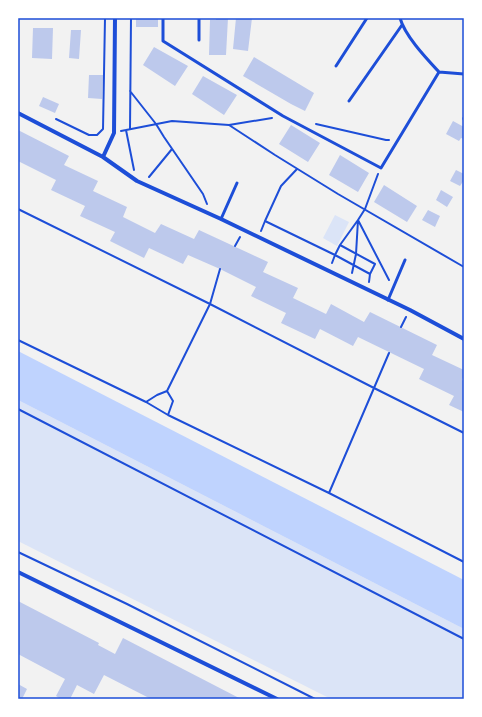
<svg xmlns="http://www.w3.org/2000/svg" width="482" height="717" viewBox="0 0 482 717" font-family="'PT Sans Narrow',sans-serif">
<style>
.green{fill:#dbe4f7}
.water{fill:#bfd3fe}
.building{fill:#bdc9ec}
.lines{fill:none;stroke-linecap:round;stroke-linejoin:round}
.path{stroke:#1d4ed8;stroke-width:2}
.service{stroke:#1d4ed8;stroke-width:3}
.minor{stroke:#1d4ed8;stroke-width:4}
.neatline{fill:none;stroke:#1d4ed8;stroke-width:1.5}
</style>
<rect width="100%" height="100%" fill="#f2f2f2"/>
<path class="green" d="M 335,215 L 349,222 L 337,246 L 323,238 Z
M 18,400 L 464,629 L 464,699 L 331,699 L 18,541 Z"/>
<path class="water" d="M 18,351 L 464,580 L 464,629 L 18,400 Z"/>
<path class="building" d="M 136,18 L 158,18 L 158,27 L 136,27 Z
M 216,18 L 228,18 L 226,55 L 209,55 L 210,20 L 216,20 Z
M 236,18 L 252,18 L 248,51 L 233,49 Z
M 33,28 L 53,28 L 52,59 L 32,58 Z
M 71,30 L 81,30 L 79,59 L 69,58 Z
M 154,47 L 188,66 L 175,86 L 143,65 Z
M 254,57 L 314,93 L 305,111 L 291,104 L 243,76 Z
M 89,75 L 103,75 L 102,99 L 88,98 Z
M 203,76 L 237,95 L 224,115 L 192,94 Z
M 43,97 L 59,104 L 55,113 L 39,106 Z
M 453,121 L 464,127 L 464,139 L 461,138 L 459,141 L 446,134 Z
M 291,125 L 320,143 L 308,162 L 279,144 Z
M 18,130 L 69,156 L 64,165 L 98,181 L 93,191 L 127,207 L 123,217 L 155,233 L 161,224 L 194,239 L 199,230 L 268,262 L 263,272 L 298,288 L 293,298 L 326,314 L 331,304 L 364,322 L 370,312 L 437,345 L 432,355 L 464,370 L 464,375 L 462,380 L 464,381 L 464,412 L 449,405 L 454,396 L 419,379 L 424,369 L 358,337 L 353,346 L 320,329 L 315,339 L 281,323 L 286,313 L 251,296 L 256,287 L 220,269 L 188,255 L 183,264 L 149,248 L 144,258 L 110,241 L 115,232 L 80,216 L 85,206 L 51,190 L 56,180 L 18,161 Z
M 340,155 L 369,173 L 358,192 L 329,175 Z
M 456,170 L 464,174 L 464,180 L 460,186 L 450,181 Z
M 384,185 L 417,206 L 407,222 L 374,202 Z
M 441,190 L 453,197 L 447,207 L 436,200 Z
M 428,210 L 440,216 L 435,227 L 422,220 Z
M 18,601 L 99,643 L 98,645 L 115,654 L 123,638 L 241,699 L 151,699 L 104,675 L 94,694 L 77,685 L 70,699 L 61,699 L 56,696 L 65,679 L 18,654 Z
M 18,684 L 27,689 L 22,699 L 18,699 Z"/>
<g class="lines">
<path class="path" d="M 130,91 L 156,124 L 164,137 L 203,194 L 207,204
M 56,119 L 89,135 L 97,135 L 103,129 L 105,18
M 316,124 L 386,140 L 389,140
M 229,125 L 275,155 L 338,194 L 464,267
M 130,129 L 131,18
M 126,130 L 134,170
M 121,131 L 172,121 L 229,125 L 272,118
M 149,177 L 172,149
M 18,209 L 210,304 L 374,388 L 464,433
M 265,221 L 281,186 L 297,169
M 261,231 L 265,221 L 335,255 L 332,263
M 340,245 L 358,220 L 389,280
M 235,246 L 240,237
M 352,273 L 356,254 L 358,220 L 365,209 L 378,174
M 369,282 L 370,274 L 375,264 L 340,245 L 335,255 L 370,274
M 401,327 L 406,317
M 18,340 L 146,402 L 168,415 L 329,493 L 464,562
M 167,391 L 173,401 L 168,415
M 146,402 L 157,395 L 167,391 L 210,304 L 220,269
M 18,409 L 464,639
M 329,493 L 389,353
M 18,552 L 127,604 L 315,699"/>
<path class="service" d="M 163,18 L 163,41 L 283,116 L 381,168 L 439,72
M 400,18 C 405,36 426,58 439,72 L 464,74
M 199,40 L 199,18
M 336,66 L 367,18
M 349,101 L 402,25
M 464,119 L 464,118
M 221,219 L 237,183
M 388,300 L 405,260"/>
<path class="minor" d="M 18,113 L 103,157 L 137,181 L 221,219 L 410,310 L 464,339
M 103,157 L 114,133 L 115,18
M 18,572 L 277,699"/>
</g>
<rect width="482" height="717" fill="none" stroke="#ffffff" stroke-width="38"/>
<rect x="19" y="19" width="444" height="679" class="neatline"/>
</svg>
